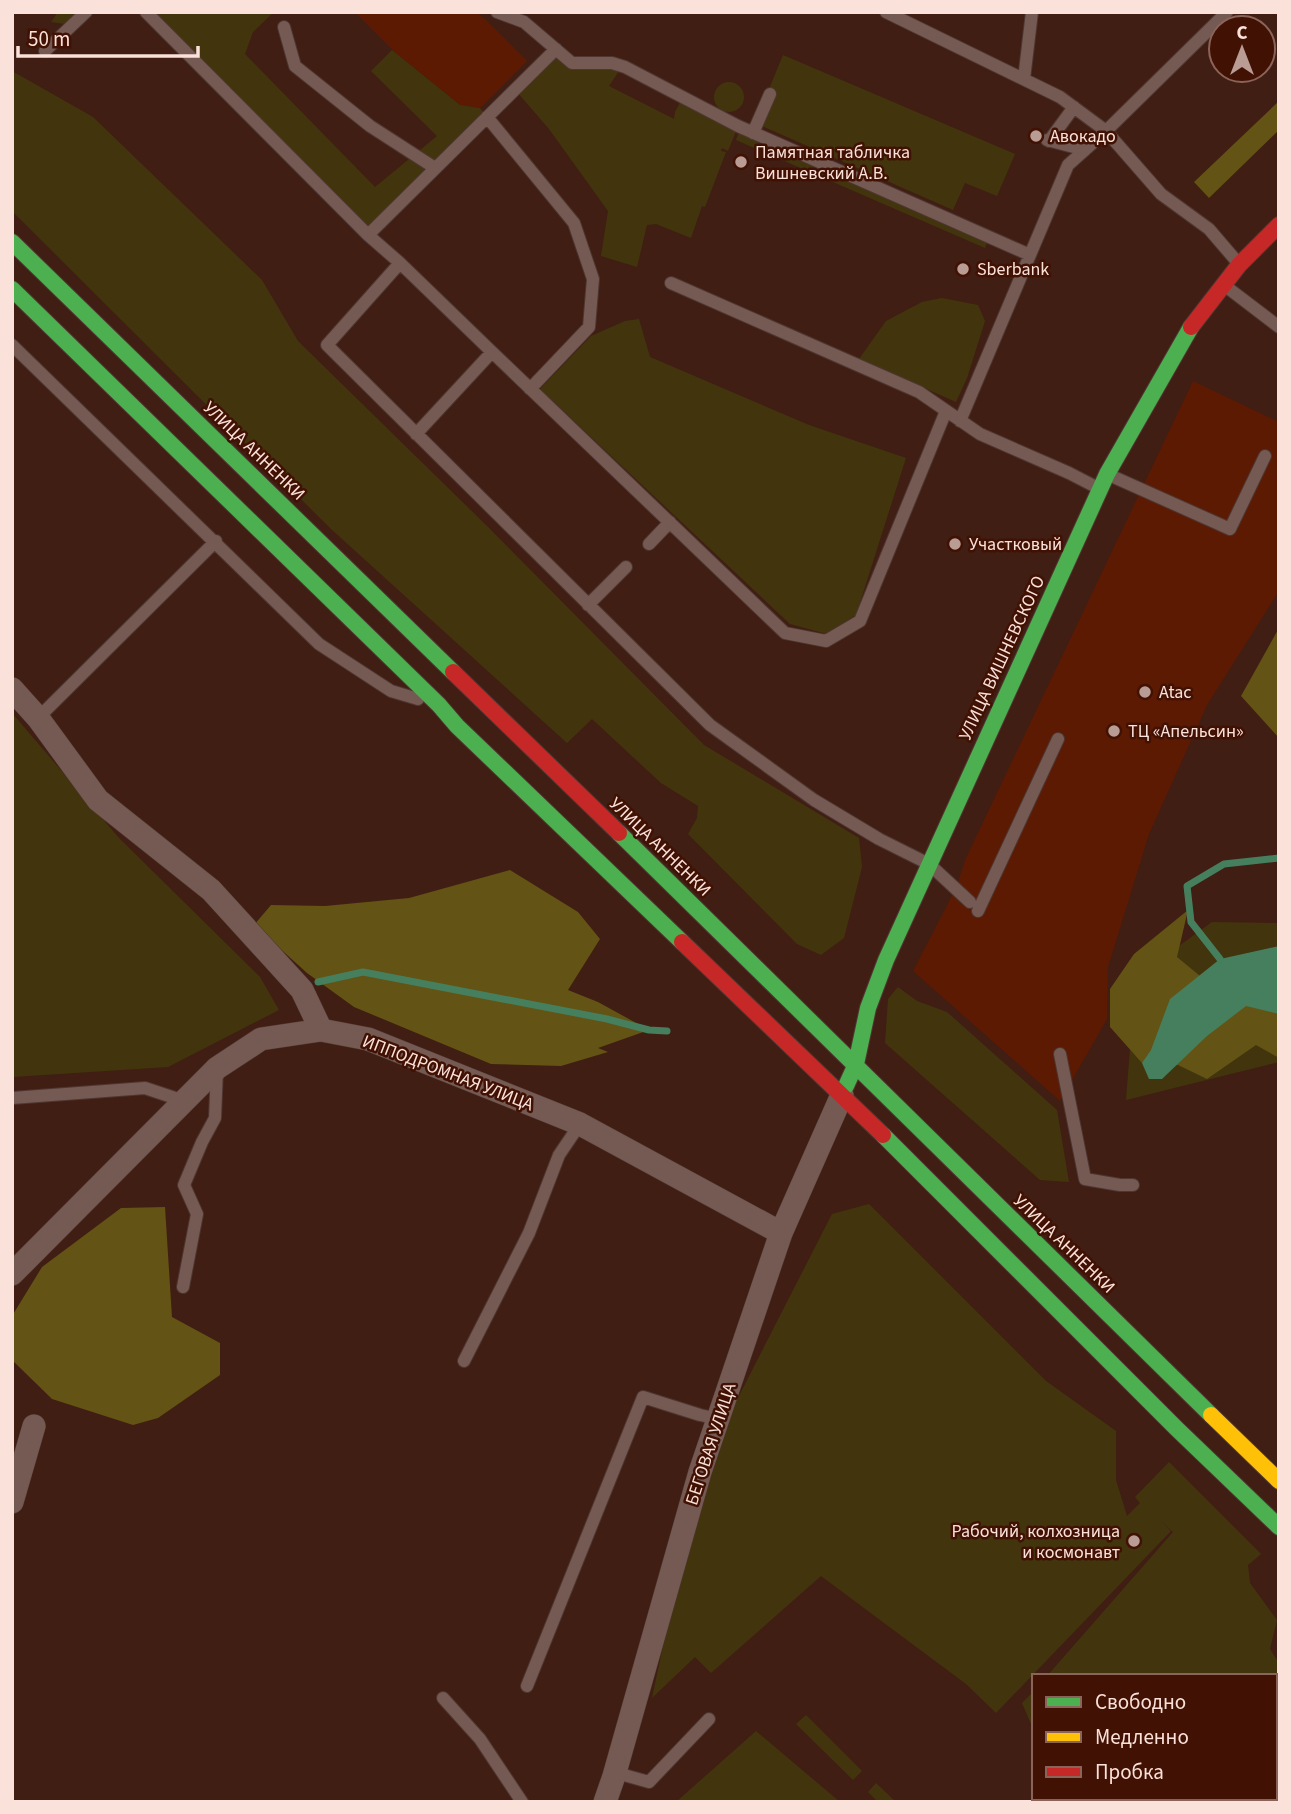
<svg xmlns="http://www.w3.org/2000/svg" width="1291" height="1814" viewBox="0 0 1291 1814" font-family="'Source Sans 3',sans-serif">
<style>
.built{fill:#5c1a03}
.green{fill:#42350d}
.forest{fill:#635314}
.water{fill:#467f5e}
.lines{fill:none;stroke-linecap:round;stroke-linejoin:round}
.stream{stroke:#467f5e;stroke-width:7}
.lane-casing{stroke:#4f3631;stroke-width:14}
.street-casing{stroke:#4f3631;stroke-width:24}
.fast-casing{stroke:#4f3631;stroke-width:18}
.slow-casing{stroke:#4f3631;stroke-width:18}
.jam-casing{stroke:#4f3631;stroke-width:18}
.lane{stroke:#745a53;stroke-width:12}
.street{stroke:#745a53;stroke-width:23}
.fast{stroke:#4caf50;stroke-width:16}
.slow{stroke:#ffc107;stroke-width:16}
.jam{stroke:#c62828;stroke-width:16}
.poi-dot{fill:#b99d94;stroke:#411103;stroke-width:2.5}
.labels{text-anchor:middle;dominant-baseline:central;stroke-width:5;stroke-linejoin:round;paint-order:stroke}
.poi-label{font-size:18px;fill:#fae1da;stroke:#411103;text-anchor:start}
.street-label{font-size:18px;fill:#fae1da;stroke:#411103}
</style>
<rect width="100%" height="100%" fill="#401e13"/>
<path class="built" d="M 355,12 L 476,12 L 485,19 L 527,61 L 480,108 L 460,105 L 398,55 Z
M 1193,381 L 1279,422 L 1279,591 L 1207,705 L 1149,834 L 1108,967 L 1107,1019 L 1060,1101 L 913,971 L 956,888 L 966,858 Z"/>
<path class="green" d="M 58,12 L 86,12 L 72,25 L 51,22 Z
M 146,12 L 274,12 L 253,32 L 245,54 L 375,187 L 437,136 L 371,71 L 392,50 L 460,105 L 480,108 L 487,117 L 368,235 Z
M 556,53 L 619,71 L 609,86 L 674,119 L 675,112 L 683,97 L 738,126 L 728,151 L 722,148 L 721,151 L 726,152 L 705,207 L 702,206 L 691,238 L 656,224 L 647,225 L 637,267 L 601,256 L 608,211 L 549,129 L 517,92 Z
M 783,55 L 1015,154 L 997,196 L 965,183 L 953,210 L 755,123 Z
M 12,71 L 93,117 L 262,280 L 298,341 L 489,528 L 704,745 L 859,838 L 862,867 L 844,938 L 821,955 L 797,944 L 688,834 L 697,818 L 698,806 L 661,783 L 592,719 L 567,743 L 331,529 L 12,211 Z
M714 97a15 15 0 1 1 30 0a15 15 0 1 1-30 0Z
M 739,132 L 988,240 L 985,248 L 736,140 Z
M 942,298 L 978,305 L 985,321 L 967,378 L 956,402 L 859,359 L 886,321 L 922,302 Z
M 639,319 L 650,357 L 809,425 L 906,458 L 856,615 L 827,634 L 790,624 L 540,389 L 591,336 L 625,321 Z
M 12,713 L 119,838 L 260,977 L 279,1010 L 168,1067 L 12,1077 Z
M 1212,922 L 1279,923 L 1279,946 L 1220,959 L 1179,1065 L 1279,1014 L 1279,1062 L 1126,1100 L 1130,1049 L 1121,988 Z
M 898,987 L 917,1001 L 947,1012 L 1057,1110 L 1069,1182 L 1040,1180 L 885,1043 L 888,999 Z
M 869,1204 L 1046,1381 L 1116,1431 L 1116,1480 L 1127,1516 L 1140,1503 L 1135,1497 L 1169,1462 L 1261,1554 L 1248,1565 L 1250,1583 L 1277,1620 L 1270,1649 L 1279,1663 L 1279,1802 L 1092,1802 L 1089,1798 L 1275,1798 L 1275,1676 L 1047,1676 L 1173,1532 L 1160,1520 L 1171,1531 L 996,1713 L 966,1684 L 821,1576 L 711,1673 L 695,1657 L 652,1698 L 700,1472 L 832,1214 Z
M 1034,1691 L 1034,1731 L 1022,1703 Z
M 806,1715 L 862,1771 L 853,1780 L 796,1724 Z
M 756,1731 L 840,1802 L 676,1802 Z
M 876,1783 L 896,1802 L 878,1802 L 868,1792 Z"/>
<path class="forest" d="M 1279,101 L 1279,130 L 1209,198 L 1194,182 Z
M 1279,628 L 1279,738 L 1241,696 Z
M 510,870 L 578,912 L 600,939 L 568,990 L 598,1002 L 649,1030 L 598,1048 L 608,1052 L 561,1066 L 491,1064 L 354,1007 L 307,973 L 254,925 L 271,905 L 325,906 L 409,898 Z
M 1188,910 L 1177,957 L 1211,985 L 1279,960 L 1279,1058 L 1256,1045 L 1207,1079 L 1178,1065 L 1142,1063 L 1110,1027 L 1110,989 L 1134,954 Z
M 165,1207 L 172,1317 L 220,1343 L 220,1375 L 158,1418 L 133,1425 L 52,1399 L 12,1360 L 12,1316 L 42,1267 L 121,1208 Z"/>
<path class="water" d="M 1279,946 L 1279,1014 L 1246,1006 L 1207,1036 L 1162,1079 L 1149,1079 L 1142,1063 L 1151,1050 L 1170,999 L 1220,959 Z"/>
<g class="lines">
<path class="stream" d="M 1220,959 L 1191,922 L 1187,886 L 1224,864 L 1279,858
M 318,982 L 363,972 L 607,1019 L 649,1030 L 667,1031"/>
<g class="lane-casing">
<path id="lane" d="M 146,12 L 368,235 L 400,263 L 492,352
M 497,12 L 524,22 L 572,63 L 612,63 L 625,67 L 738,126 L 1030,255 L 1068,165 L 1106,131 L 1227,12
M 886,12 L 1060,97 L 1106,131 L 1161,194 L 1209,229 L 1239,264
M 284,27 L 295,66 L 370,126 L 435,168
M 45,51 L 86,12
M 1024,79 L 1032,12
M 487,117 L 574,223 L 593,279 L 589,327 L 530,389
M 753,133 L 770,94
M 1047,140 L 1085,150
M 1049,141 L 1074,107
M 368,235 L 556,49
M 400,263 L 327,345 L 710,725 L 814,800 L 879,839 L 929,864 L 970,902
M 671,283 L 919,392 L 980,434 L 1069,473 L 1100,489
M 1224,285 L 1279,327
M 12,345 L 319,644 L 391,691 L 418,699
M 960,421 L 1030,255
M 416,434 L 492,352 L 785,633 L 826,641 L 860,621 L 946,411
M 1107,474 L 1230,529 L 1265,456
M 649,544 L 670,522
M 588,605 L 626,567
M 38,718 L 216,541
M 978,911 L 1058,739
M 1060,1054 L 1085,1179 L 1120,1185 L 1133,1185
M 12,1098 L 145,1088 L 184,1101
M 183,1287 L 197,1214 L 184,1185 L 202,1142 L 215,1118 L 217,1069
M 464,1361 L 529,1233 L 559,1155 L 580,1124
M 527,1686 L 643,1397 L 700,1415 L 719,1419
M 443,1698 L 480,1739 L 522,1802
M 614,1776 L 624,1775 L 649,1782 L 709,1719"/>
</g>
<g class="street-casing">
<path id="street" d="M 12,689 L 38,718 L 98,800 L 211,890 L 302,990 L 321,1030
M 12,1274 L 217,1068 L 261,1039 L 321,1030 L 368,1039 L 580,1124 L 781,1233
M 12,1502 L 34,1426
M 605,1802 L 614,1776 L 700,1472 L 781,1233 L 842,1095"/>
</g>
<g class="fast-casing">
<path id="fast" d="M 12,242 L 453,672
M 12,289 L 439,705 L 457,726 L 682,942
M 619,833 L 1211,1415
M 846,1086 L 856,1064 L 868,1008 L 886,960 L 1107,474 L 1191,327
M 883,1135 L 1177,1429 L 1279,1527"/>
</g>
<g class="slow-casing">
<path id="slow" d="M 1211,1415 L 1279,1481"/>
</g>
<g class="jam-casing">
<path id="jam" d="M 1191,327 L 1239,265 L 1279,225
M 453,672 L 619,833
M 682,942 L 883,1135"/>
</g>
<use href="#lane" class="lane"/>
<use href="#street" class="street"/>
<use href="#fast" class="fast"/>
<use href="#slow" class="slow"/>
<use href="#jam" class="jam"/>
</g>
<g class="poi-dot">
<circle cx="1036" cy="136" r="7"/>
<circle cx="741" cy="162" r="7"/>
<circle cx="963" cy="269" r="7"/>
<circle cx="955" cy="544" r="7"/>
<circle cx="1145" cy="692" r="7"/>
<circle cx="1114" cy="731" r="7"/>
<circle cx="1134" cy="1541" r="7"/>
</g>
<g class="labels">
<g class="poi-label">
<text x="1050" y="136">Авокадо</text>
<text x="755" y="152">Памятная табличка<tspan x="755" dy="21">Вишневский А.В.</tspan></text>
<text x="977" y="269">Sberbank</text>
<text x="969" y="544">Участковый</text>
<text x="1159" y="692">Atac</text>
<text x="1128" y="731">ТЦ «Апельсин»</text>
<text x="1120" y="1531" text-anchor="end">Рабочий, колхозница<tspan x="1120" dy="21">и космонавт</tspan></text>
</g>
<g class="street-label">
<text transform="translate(254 451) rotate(44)">УЛИЦА АННЕНКИ</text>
<text transform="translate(1002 658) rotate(-65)">УЛИЦА ВИШНЕВСКОГО</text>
<text transform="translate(660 847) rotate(44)">УЛИЦА АННЕНКИ</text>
<text transform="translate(448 1073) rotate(21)">ИППОДРОМНАЯ УЛИЦА</text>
<text transform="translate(1064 1244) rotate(44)">УЛИЦА АННЕНКИ</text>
<text transform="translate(711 1444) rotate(-72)">БЕГОВАЯ УЛИЦА</text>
</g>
</g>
<rect width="1291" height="1814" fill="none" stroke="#fae1da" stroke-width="28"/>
<rect x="1032" y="1674" width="245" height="126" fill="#411103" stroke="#8b6459" stroke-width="2"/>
<rect x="1046" y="1697" width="35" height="10" fill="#4caf50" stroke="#8b6459" stroke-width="2"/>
<text x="1095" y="1709" font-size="21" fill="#fae1da">Свободно</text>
<rect x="1046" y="1732" width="35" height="10" fill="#ffc107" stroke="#8b6459" stroke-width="2"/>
<text x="1095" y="1744" font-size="21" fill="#fae1da">Медленно</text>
<rect x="1046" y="1767" width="35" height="10" fill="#c62828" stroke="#8b6459" stroke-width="2"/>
<text x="1095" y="1779" font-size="21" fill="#fae1da">Пробка</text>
<g transform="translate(1242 49)"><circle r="33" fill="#411103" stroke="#8b6459" stroke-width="2"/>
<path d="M0-5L12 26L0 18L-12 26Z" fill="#b99d94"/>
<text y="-10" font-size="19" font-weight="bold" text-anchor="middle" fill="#fae1da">С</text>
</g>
<path d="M18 46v10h180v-10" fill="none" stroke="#fae1da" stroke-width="3.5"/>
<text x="28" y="46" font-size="21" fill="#fae1da" stroke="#411103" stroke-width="5" paint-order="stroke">50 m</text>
</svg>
